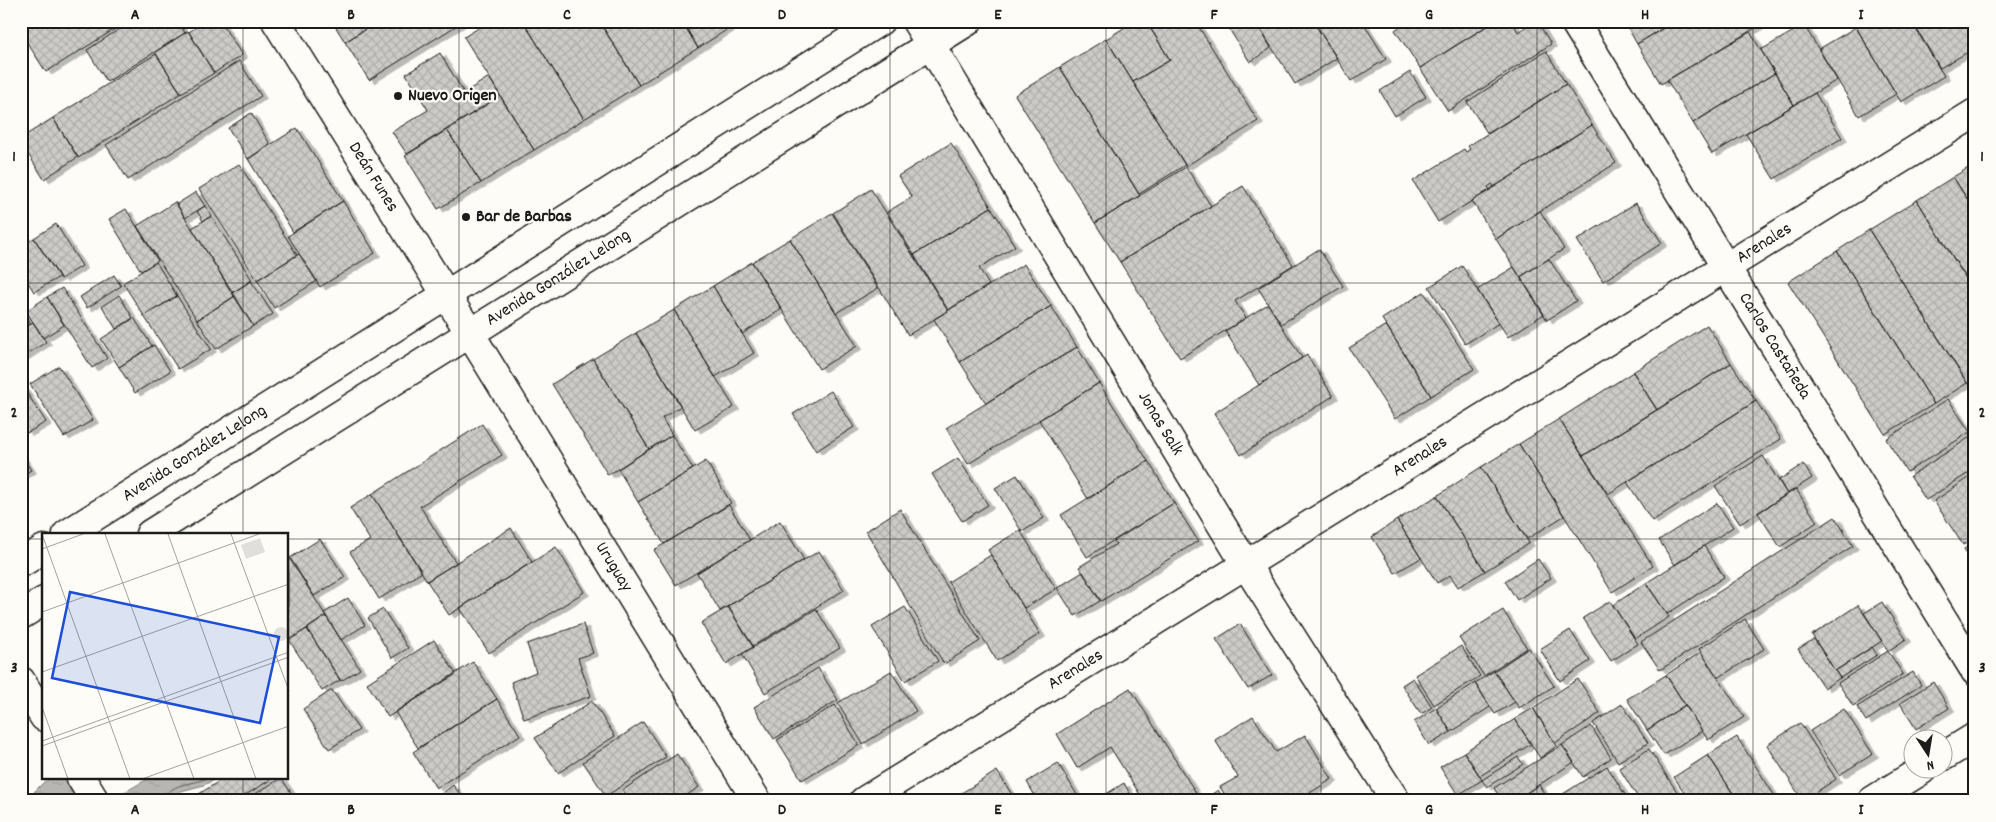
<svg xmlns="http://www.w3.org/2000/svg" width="1996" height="822" viewBox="0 0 1996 822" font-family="Dekko,sans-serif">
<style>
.water{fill:url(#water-ripples);stroke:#797876}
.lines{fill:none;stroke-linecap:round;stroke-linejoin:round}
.shore{stroke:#5a5a58;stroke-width:1}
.building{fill:url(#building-cross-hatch);stroke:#1c1c1c;filter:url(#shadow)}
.minor-casing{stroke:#1c1c1c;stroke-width:31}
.major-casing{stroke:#1c1c1c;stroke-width:31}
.minor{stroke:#fdfcf7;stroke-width:28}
.major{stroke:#fdfcf7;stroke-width:28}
.grid{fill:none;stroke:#1c1c1c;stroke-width:1;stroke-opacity:0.55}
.poi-dot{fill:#1c1c1c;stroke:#fdfcf7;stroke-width:2}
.labels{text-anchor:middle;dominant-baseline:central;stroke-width:4.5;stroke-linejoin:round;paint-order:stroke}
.poi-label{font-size:18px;font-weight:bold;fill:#1c1c1c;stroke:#fdfcf7;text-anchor:start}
.street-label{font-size:18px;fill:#1c1c1c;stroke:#fdfcf7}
.inset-road{fill:none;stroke:#a3a29f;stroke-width:1}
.view{fill:#1d4ed8;fill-opacity:0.15;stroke:#1d4ed8;stroke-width:2.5}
.inset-edge{fill:none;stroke:#1c1c1c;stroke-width:2.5}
.neatline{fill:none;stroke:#1c1c1c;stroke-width:2}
.grid-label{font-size:16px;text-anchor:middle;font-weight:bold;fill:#1c1c1c}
</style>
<defs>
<pattern id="water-ripples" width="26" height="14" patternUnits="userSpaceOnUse" patternTransform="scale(1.25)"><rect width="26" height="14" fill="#b7b6b2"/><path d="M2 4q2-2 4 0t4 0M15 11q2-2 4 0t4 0" fill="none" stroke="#9d9c98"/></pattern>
<pattern id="building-cross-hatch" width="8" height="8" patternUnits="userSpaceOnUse" patternTransform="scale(1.25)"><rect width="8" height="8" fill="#cccbc8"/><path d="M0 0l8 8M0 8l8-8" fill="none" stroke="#afaeab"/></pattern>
<filter id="shadow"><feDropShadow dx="5.5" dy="3" stdDeviation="0" flood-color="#0004"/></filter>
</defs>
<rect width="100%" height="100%" fill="#fdfcf7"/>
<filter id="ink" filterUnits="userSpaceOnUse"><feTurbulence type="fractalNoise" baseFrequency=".02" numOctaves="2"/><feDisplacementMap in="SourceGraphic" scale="10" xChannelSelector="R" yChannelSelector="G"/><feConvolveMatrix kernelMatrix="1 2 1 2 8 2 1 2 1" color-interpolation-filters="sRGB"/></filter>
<g filter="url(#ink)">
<path class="water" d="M 52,778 L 65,780 L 74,792 L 77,801 L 36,801 L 34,792 L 44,782 Z
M 152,778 L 217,778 L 204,785 L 181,791 L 168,801 L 119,801 L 121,794 L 146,780 Z"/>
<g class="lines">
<path class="shore" d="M 165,801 C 167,782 194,785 207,778"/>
</g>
<path class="building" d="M 30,21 L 115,21 L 118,27 L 46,72 L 21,33 L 21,27 Z
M 132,21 L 178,21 L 185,33 L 107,82 L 87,50 Z
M 205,21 L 220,21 L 242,55 L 214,73 L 189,32 Z
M 332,21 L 378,21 L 345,42 Z
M 378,21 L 464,21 L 369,80 L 345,42 Z
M 490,21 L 523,21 L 584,119 L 534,150 L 464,37 Z
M 523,21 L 599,21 L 639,85 L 584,119 Z
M 599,21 L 682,21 L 698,48 L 639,85 Z
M 682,21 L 728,21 L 731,27 L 698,48 Z
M 1135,21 L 1146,21 L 1170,60 L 1133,82 L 1106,39 Z
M 1146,21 L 1195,21 L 1258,121 L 1186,166 L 1133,82 L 1170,60 Z
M 1224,21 L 1255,21 L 1271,48 L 1250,62 Z
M 1255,21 L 1313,21 L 1337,58 L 1295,84 Z
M 1313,21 L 1362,21 L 1386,59 L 1351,81 Z
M 1408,21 L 1495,21 L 1420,68 L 1395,30 Z
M 1495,21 L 1512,21 L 1518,32 L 1534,21 L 1537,21 L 1551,44 L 1448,111 L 1420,68 Z
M 1624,21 L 1675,21 L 1637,44 Z
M 1675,21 L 1767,21 L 1661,84 L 1637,44 Z
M 1852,21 L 1911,21 L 1944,76 L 1901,102 Z
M 1912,21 L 1975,21 L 1975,48 L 1940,68 Z
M 1804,25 L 1837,80 L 1794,105 L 1761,50 Z
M 1856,27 L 1896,94 L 1859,116 L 1819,49 Z
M 188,31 L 214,73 L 181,93 L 155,52 Z
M 1750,32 L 1775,73 L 1693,123 L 1667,80 Z
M 1106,39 L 1185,165 L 1139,194 L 1060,67 Z
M 1546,51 L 1566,84 L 1488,134 L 1467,102 Z
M 440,53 L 464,93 L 489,77 L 500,96 L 407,154 L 392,132 L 428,110 L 406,74 Z
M 156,54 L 181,93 L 78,158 L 53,118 Z
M 239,61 L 261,96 L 128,180 L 106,145 Z
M 1060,67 L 1140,196 L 1095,223 L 1015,95 Z
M 1410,72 L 1426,97 L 1395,116 L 1380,91 Z
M 1775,73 L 1794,105 L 1712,154 L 1693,123 Z
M 1566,84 L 1592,125 L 1494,187 L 1492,184 L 1488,187 L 1490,190 L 1438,222 L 1413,181 L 1464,149 L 1466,152 L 1470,149 L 1468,146 Z
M 1815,93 L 1842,138 L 1774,179 L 1746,134 Z
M 500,96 L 534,150 L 481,183 L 447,130 Z
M 251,113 L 270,144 L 248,159 L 228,128 Z
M 53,118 L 78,157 L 44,179 L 21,143 L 21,138 Z
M 1592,125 L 1616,163 L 1496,239 L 1472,201 Z
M 297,128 L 343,201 L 293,232 L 248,159 Z
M 447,130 L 481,183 L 438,209 L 405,156 Z
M 951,143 L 991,207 L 914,255 L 887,212 L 912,197 L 898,176 Z
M 239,164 L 297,255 L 257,280 L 199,189 Z
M 1975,164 L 1975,211 L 1953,177 Z
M 1186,167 L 1211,206 L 1120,262 L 1095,223 Z
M 1953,177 L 1975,211 L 1975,286 L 1972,288 L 1917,200 Z
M 1243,186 L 1293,265 L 1235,301 L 1246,318 L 1180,358 L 1120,262 Z
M 871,189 L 948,311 L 908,335 L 833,213 Z
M 196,192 L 205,206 L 185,218 L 177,204 Z
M 1917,200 L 1975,292 L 1975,379 L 1968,384 L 1869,230 Z
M 343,201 L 375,253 L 320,287 L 288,236 Z
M 175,202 L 235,296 L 197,320 L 137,226 Z
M 1636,203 L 1662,243 L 1603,281 L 1577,240 Z
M 205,206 L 212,216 L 203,221 L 197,211 Z
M 991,207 L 1015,246 L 979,268 L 989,285 L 948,310 L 914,255 Z
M 126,209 L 158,261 L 141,271 L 109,219 Z
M 1540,211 L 1564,249 L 1520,277 L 1496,239 Z
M 832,213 L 878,288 L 836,313 L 790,239 Z
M 211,216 L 252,280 L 232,293 L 192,228 Z
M 56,224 L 82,266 L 61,279 L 34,238 Z
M 1869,230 L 1967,383 L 1934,404 L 1837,251 Z
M 34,238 L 59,277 L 34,292 L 21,271 L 21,246 Z
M 790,239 L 857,346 L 819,369 L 752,262 Z
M 1319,249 L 1343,286 L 1281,324 L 1258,288 Z
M 1837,251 L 1934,404 L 1885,434 L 1788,282 Z
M 299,254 L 317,281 L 274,308 L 257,280 Z
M 1549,259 L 1576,301 L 1547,320 L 1520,277 Z
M 156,262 L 177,296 L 144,316 L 123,283 Z
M 752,262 L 782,309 L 742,334 L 713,286 Z
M 1024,264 L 1051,306 L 960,362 L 934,319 Z
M 1462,266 L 1499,323 L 1465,344 L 1429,287 Z
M 1514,267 L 1544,314 L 1508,337 L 1477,290 Z
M 114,275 L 121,286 L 87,308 L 80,297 Z
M 251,281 L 273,314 L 253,326 L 232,293 Z
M 713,286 L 754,353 L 715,377 L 674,310 Z
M 62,288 L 107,358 L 92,368 L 47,297 Z
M 1424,292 L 1474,369 L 1431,396 L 1382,319 Z
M 119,295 L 133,318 L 116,329 L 102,306 Z
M 177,296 L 211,349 L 178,369 L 144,316 Z
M 235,296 L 253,326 L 216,349 L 197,320 Z
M 47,297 L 64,325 L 43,338 L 26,311 Z
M 1268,304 L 1302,358 L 1259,385 L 1225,331 Z
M 1051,306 L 1077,347 L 986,403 L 960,362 Z
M 21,307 L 31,324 L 21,330 Z
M 674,310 L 734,407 L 695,430 L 636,333 Z
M 134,318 L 152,346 L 119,367 L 101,339 Z
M 33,322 L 46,342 L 21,358 L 21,330 Z
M 1386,325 L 1431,396 L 1395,419 L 1349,348 Z
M 1707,325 L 1731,363 L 1657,410 L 1633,372 Z
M 636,333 L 681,406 L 662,418 L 672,435 L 649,449 L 593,359 Z
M 154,345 L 170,371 L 135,393 L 119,367 Z
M 1077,347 L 1099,383 L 968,464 L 946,428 Z
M 1307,355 L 1333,396 L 1241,455 L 1214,413 Z
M 593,359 L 649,449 L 608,475 L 552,384 Z
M 1731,363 L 1756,401 L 1608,494 L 1583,456 Z
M 59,366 L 93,420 L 64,437 L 30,384 Z
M 1633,372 L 1657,410 L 1583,456 L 1559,419 Z
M 1099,383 L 1148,461 L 1088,499 L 1039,420 Z
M 21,384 L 46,422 L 27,433 L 21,424 Z
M 831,391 L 854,427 L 816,451 L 793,414 Z
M 1948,399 L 1970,432 L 1907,472 L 1886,439 Z
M 1756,401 L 1781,439 L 1652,521 L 1627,482 Z
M 1559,419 L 1653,566 L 1612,592 L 1519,444 Z
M 482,424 L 502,455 L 420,506 L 456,563 L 427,581 L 372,494 Z
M 1975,434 L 1975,469 L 1926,500 L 1910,476 Z
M 672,435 L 693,469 L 638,502 L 618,469 Z
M 1519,444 L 1564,516 L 1527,539 L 1481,467 Z
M 21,455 L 31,470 L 21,476 Z
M 1763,456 L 1787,494 L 1740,524 L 1715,486 Z
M 958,458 L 988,505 L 962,521 L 932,474 Z
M 706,461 L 731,503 L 664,544 L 638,502 Z
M 1148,461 L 1174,503 L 1087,557 L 1061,515 Z
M 1803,464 L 1812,478 L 1787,494 L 1779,480 Z
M 1481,467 L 1529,543 L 1485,571 L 1437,496 Z
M 1975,474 L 1975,537 L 1963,545 L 1934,501 Z
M 1017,475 L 1044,518 L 1022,532 L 995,488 Z
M 1796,489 L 1817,522 L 1780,547 L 1758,513 Z
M 372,494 L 422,572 L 379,599 L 350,552 L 370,540 L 350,508 Z
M 1437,496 L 1485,571 L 1458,587 L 1450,575 L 1437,583 L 1397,520 Z
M 1174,503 L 1198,541 L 1101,601 L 1079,567 L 1116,544 L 1114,541 Z
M 1717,503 L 1733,527 L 1675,565 L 1659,540 Z
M 729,505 L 750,540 L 676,585 L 654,550 Z
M 900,509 L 980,641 L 944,664 L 866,531 Z
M 1835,517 L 1853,546 L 1660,670 L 1641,642 Z
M 1397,520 L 1421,558 L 1395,573 L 1372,537 Z
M 780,521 L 804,560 L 720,611 L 697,573 Z
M 511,528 L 532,562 L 449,615 L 427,581 Z
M 1020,530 L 1056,589 L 1024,608 L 988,550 Z
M 320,539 L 345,577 L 314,596 L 290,558 Z
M 1975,542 L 1975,566 L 1964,549 Z
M 1704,546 L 1724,577 L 1667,614 L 1646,583 Z
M 556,547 L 584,592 L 489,653 L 460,608 Z
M 819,551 L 844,590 L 753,646 L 728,606 Z
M 991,555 L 1040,634 L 997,661 L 948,582 Z
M 288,556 L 326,616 L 291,639 L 288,634 Z
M 1538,559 L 1551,578 L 1517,600 L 1505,581 Z
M 1083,572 L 1100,601 L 1075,616 L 1057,588 Z
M 1646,583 L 1669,617 L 1635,639 L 1613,605 Z
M 348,598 L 365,625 L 341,640 L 324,613 Z
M 1610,601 L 1638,644 L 1611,661 L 1583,618 Z
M 1882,602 L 1906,639 L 1888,651 L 1864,613 Z
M 1858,605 L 1882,641 L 1835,671 L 1812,635 Z
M 728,607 L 753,647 L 726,664 L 701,623 Z
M 905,607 L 938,661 L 905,681 L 872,627 Z
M 383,609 L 408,648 L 392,658 L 368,618 Z
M 816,609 L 840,648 L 765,693 L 742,654 Z
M 1503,610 L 1527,648 L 1484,676 L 1459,638 Z
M 326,616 L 360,669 L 341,681 L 307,629 Z
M 1745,619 L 1764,649 L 1718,678 L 1699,649 Z
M 583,624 L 593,653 L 578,658 L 591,696 L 524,719 L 511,682 L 536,672 L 527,644 Z
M 1240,624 L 1272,675 L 1248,689 L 1216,639 Z
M 307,629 L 340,680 L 322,691 L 289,640 Z
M 1570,630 L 1590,661 L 1560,681 L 1540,649 Z
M 1814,639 L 1840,678 L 1824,688 L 1798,649 Z
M 434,640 L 456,674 L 388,717 L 367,683 Z
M 1461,646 L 1480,676 L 1434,705 L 1415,675 Z
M 1872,647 L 1877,655 L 1840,678 L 1835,671 Z
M 1529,648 L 1554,686 L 1519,708 L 1494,671 Z
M 1888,651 L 1903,674 L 1853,706 L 1838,683 Z
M 1701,652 L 1744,717 L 1708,740 L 1666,675 Z
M 473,662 L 497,699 L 418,748 L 395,712 Z
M 818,668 L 838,700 L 774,739 L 754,707 Z
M 891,671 L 916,711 L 863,744 L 838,703 Z
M 1494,671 L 1515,702 L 1495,714 L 1475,683 Z
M 1913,672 L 1921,685 L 1866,721 L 1857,707 Z
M 1666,675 L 1685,705 L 1647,730 L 1627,699 Z
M 1413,678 L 1432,707 L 1421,714 L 1402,685 Z
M 1578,679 L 1600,713 L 1555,743 L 1533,708 Z
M 1933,682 L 1949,708 L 1916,729 L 1900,703 Z
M 1475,683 L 1490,707 L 1451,732 L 1436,708 Z
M 1130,688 L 1201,801 L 1144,801 L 1110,747 L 1077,768 L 1057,734 Z
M 332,690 L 359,730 L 329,749 L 303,709 Z
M 497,699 L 520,735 L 436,788 L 413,752 Z
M 592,701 L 615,736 L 558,773 L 535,738 Z
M 1622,704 L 1648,743 L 1618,762 L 1593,723 Z
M 835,705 L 859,745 L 802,780 L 777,740 Z
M 1685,705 L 1702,731 L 1664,755 L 1647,730 Z
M 1436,708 L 1451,732 L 1429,745 L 1414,722 Z
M 1533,708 L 1557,746 L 1540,758 L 1515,719 Z
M 1844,709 L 1873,754 L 1839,775 L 1810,731 Z
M 1253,716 L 1276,752 L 1305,735 L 1332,779 L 1297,801 L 1229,801 L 1220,787 L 1238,777 L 1215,740 Z
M 1515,719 L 1531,744 L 1480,776 L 1464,752 Z
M 643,722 L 666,757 L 606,796 L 583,762 Z
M 1800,723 L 1836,779 L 1803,801 L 1767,745 Z
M 1591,726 L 1611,758 L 1583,777 L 1562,745 Z
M 1737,737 L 1778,801 L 1738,801 L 1708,755 Z
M 1562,745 L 1574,762 L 1514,801 L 1502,801 L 1494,788 Z
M 1649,749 L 1683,801 L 1640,801 L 1619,768 Z
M 1464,752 L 1482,780 L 1458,795 L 1440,767 Z
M 677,754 L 699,787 L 678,801 L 630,801 L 623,790 Z
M 1708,755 L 1738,801 L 1690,801 L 1674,777 Z
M 1518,757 L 1523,764 L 1487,787 L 1482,780 Z
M 1058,763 L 1080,800 L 1079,801 L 1038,801 L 1027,782 Z
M 1607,766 L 1629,801 L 1552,801 Z
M 997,771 L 1016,801 L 958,801 L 955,797 Z
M 224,778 L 273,778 L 236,801 L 188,801 Z
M 281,778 L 297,801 L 244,801 Z
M 1124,783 L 1134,801 L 1095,801 Z
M 453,785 L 465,801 L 437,801 L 435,799 Z
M 1539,785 L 1549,801 L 1514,801 Z
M 1218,790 L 1225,801 L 1202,801 Z"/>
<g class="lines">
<g class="minor-casing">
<g id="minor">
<path id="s1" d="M 276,21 L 447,296 L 757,801"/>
<path id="s2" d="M 916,21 L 1246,565 L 1396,801"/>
<path id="s3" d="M 1574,21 L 1975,671"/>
<path d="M 21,681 L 44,717"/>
<path d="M 1944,756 L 1975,737"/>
<path d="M 81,778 L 95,801"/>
<path id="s4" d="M 864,801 L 1975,113"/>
<path d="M 1872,801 L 1922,770"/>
</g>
</g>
<g class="major-casing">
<g id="major">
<path id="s5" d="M 67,534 L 880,21"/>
<path id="s6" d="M 150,534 L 968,21"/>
<path d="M 21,563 L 44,549"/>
<path d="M 21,615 L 44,601"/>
</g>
</g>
<use href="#minor" class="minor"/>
<use href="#major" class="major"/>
</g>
</g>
<path class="grid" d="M 243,21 L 243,534M 459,21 L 459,801M 674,21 L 674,801M 890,21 L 890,801M 1106,21 L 1106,801M 1321,21 L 1321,801M 1537,21 L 1537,801M 1753,21 L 1753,801M 21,283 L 1975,283M 21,539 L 44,539M 288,539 L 1975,539M 243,778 L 243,801"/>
<g class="poi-dot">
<circle cx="398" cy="96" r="5"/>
<circle cx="466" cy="217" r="5"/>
</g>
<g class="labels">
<g class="poi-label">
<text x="408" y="96">Nuevo Origen</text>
<text x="476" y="217">Bar de Barbas</text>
</g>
<g class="street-label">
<text stroke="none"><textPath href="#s1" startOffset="184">Deán Funes</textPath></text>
<text stroke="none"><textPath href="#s4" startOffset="1059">Arenales</textPath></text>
<text stroke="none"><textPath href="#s6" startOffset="482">Avenida González Lelong</textPath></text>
<text stroke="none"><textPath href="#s3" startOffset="382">Carlos Castañeda</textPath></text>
<text stroke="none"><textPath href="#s2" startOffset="471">Jonas Salk</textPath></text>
<text stroke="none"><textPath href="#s5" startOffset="151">Avenida González Lelong</textPath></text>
<text stroke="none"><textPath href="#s4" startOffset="654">Arenales</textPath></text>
<text stroke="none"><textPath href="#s1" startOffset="642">Uruguay</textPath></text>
<text stroke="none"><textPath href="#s4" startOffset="249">Arenales</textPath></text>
</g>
</g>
<g transform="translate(42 533)">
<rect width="246" height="246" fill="#fdfcf7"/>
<path d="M 218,5 L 223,19 L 204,26 L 199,12 ZM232 101a7 7 0 1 1 14 0a7 7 0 1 1-14 0Z" fill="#e0dfdb"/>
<path class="inset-road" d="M 0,1 L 88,246M 63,1 L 152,246M 126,1 L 214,246M 189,1 L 247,158M 0,16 L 41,1M 0,79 L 217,1M 0,139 L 247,51M 0,174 L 26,246M 0,208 L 247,119M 0,213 L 247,124M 100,246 L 247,193"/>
<path class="view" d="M 28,59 L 237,104 L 218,190 L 10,145 Z"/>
<rect width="246" height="246" class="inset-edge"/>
</g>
<rect width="1996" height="822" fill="none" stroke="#fdfcf7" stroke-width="55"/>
<g transform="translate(1928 754) rotate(168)"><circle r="24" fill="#fdfcf7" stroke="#a3a29f"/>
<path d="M0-4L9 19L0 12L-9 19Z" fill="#1c1c1c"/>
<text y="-8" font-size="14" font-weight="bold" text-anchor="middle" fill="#1c1c1c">N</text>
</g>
<rect x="28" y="28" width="1940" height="766" class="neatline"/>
<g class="grid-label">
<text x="135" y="19">A</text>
<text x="351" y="19">B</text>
<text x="567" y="19">C</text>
<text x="782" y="19">D</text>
<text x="998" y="19">E</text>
<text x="1214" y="19">F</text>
<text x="1429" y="19">G</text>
<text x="1645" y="19">H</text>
<text x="1861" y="19">I</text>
<text x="14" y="161">1</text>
<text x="1982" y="161">1</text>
<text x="14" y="417">2</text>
<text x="1982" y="417">2</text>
<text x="14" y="672">3</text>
<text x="1982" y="672">3</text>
<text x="135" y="814">A</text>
<text x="351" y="814">B</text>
<text x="567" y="814">C</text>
<text x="782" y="814">D</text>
<text x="998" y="814">E</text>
<text x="1214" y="814">F</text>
<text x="1429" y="814">G</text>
<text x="1645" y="814">H</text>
<text x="1861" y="814">I</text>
</g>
</svg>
